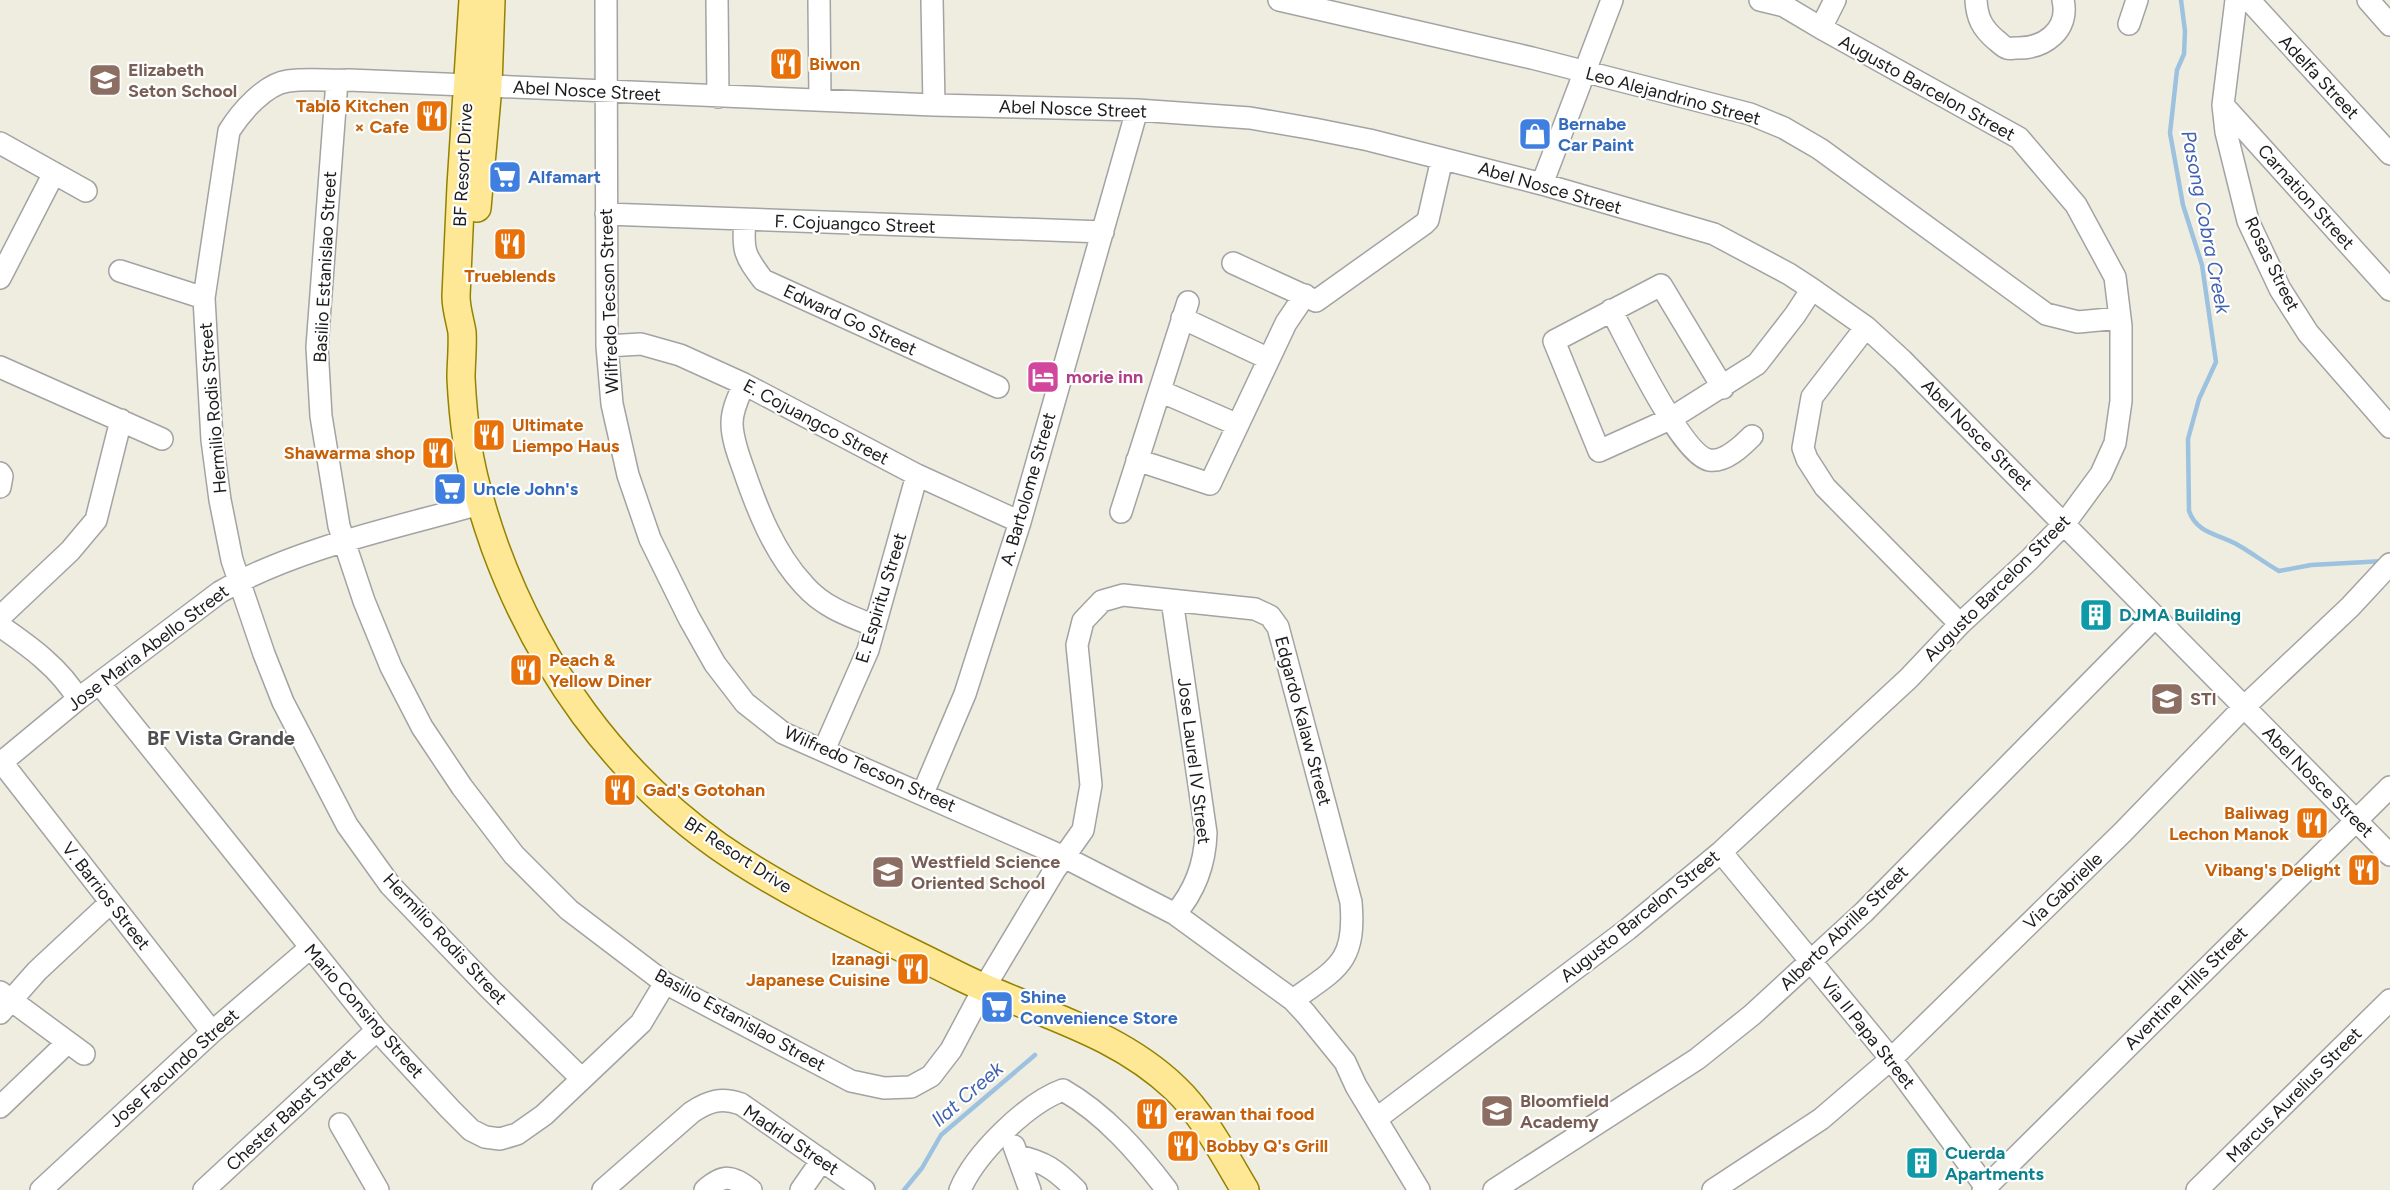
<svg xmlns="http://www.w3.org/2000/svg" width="2390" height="1190" viewBox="0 0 2390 1190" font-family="Figtree,sans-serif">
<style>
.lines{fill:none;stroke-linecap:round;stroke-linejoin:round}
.stream{stroke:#9cc2e0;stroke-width:4.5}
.minor-casing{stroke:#a3a3a3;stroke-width:24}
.major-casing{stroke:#948200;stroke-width:30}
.minor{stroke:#fff;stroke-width:21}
.major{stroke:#ffe895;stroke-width:27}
.labels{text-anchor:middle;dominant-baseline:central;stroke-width:4.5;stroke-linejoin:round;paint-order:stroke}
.food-label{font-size:18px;font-weight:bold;fill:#c56008;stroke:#fff;text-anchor:start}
.education-label{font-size:18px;font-weight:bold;fill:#785e54;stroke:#fff;text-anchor:start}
.street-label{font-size:18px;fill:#1c1c1c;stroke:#fff}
.shop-label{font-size:18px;font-weight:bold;fill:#366cbe;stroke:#fff;text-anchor:start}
.hotel-label{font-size:18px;font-weight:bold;fill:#b23c85;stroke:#fff;text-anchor:start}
.culture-label{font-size:18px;font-weight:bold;fill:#0d838f;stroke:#fff;text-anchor:start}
.water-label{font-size:20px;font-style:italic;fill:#4162b2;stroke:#fff}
.neighbourhood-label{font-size:20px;font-weight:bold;fill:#4f4f4f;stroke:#fff}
</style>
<rect width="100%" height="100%" fill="#eeede0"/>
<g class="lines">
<path class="stream" d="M 2181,0 L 2185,31 L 2184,54 L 2177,70 L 2170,133 L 2183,205 L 2202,265 L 2216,362 L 2199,399 L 2188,439 L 2189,511 C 2197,534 2219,534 2238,545 C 2252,553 2265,563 2279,571 L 2311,565 L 2384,561
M 904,1190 L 922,1168 L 941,1135 L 1035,1055"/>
<g class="minor-casing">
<path id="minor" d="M 606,0 L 607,346 L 612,404 L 628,475 L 650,539 L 689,618 L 715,664 L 745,703 L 783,733 L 1064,857 L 1175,914 L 1293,1000 L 1306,1014 L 1345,1062 L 1356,1086 L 1419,1190
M 717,0 L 718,97
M 819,0 L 820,100
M 932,0 L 934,105
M 1279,0 L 1532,58 L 1750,114 L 1784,128 L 1820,149 L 2046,314 L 2078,322 L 2120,318
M 1976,0 C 1977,18 1982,28 1996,40 C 1999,42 2003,47 2007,48 C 2010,49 2013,48 2016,48 C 2044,49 2070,30 2063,0
M 2236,0 L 2223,105 L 2226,132 L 2248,221 L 2280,289 L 2308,333 L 2390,427
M 2249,0 L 2390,154
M 2368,0 L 2390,25
M 2129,24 L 2137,0
M 1821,28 L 1835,0
M 337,81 L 317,347 L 321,416 L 339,526 L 364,601 L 391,667 L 422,727 L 462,787 L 514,855 L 569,910 L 665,983 L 851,1081 L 884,1088 L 911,1087 L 931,1076 L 951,1050 L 984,988 L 1054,871 L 1083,830 L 1091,785 L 1077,645 L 1083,621 L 1102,601 L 1123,595 L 1255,609 L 1270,616 L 1278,627 L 1351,902 C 1356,962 1338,968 1293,1000
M 2223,105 L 2390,290
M 0,143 L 86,191
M 1542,184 L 1612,0
M 606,214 L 1103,232
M 745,220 C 742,251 745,256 763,280 L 998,387
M 1233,263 L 1316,301 L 1424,224 L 1428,220 L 1442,159
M 120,271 L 204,298
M 0,278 L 54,173
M 1611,310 C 1627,339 1681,454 1709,460 C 1725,463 1742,446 1752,436
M 1182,318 L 1269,359
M 1866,327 L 1812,397 L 1803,448 L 1807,459 L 1825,487 L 1960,624
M 607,346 L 641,344 L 680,355 L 744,384 L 917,475 L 1020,522
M 0,367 L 162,439
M 744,384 C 739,396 732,409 732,423 C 732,438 738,454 743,468 C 757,509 774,553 804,585 C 823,607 849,616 875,626
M 1723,388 L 1661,285 L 1554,341 L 1599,451 L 1670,419 L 1757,364 L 1795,315 L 1812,289
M 1160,391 L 1238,425
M 1137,460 L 1210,484 L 1286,323 L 1305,295
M 0,473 L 2,476 L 0,487
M 1121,512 L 1188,302
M 1172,600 L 1206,833 C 1205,864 1195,891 1175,914
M 0,617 L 70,551 L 96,520 L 121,420
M 0,626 C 29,646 60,668 78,699
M 99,683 L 377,1030 L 450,1109 L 471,1130 L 485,1137 L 500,1139 L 517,1134 L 544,1115 L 641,1023 L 665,983
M 824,750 L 868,650 L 917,475
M 0,760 L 212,1032
M 2,762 L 78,699 L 220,592 C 296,548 395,528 480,504
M 923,793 L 965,694 L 1020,522 L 1137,110
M 1721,852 L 1891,1059 L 1988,1190
M 0,992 L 84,1054
M 0,1013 L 37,971 L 110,903
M 582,1079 L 489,988 L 390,885 L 347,825 L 283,702 L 264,654 L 232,560 L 220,500 L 212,440 L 204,298 L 229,131 C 241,112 265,84 288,81 C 308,78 330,81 349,80 L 934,105 L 1137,110 L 1250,118 L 1314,129 L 1369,140 L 1542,184 L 1714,234 L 1789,274 L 1812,289 L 1866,327 L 1902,360 L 2390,855
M 0,1107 L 68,1042
M 1376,1119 L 1628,929 L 1721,852 L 1909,678 L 1960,624 L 2029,560 L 2065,523 L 2101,474 L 2115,443 L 2121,401 L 2121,326 L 2115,277 L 2076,205 L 2019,138 L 1821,28 L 1784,6 L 1760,0
M 340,1124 L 378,1190
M 1014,1146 L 1030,1190
M 1018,1156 C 1045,1162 1056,1170 1076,1190
M 41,1190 L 212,1032 L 310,948
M 204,1190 L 377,1030
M 603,1190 L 692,1112 C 709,1101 721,1097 741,1104 L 864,1190
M 705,1190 C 724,1174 731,1175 751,1190
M 801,1190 L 822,1160
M 960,1190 C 975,1154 1027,1103 1063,1090 C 1105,1114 1138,1152 1167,1190
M 1494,1190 L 1697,1059 L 1752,1015 L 1864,912 L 2155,617
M 1713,1190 L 1821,1119 L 1891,1059 L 2123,832 L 2243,708 L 2350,607 L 2390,564
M 1983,1190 L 2390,787
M 2197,1190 L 2390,1000"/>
</g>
<g class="major-casing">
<path id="major" d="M 473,0 L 461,186 L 456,296 C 456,309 460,320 462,332 C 463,347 461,363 461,378 C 462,398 464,421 467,441 C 472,478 483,513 495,547 C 539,667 614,772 718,846 C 791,897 880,936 959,976 C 1033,1013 1113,1029 1175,1088 C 1202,1113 1226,1158 1245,1190
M 477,208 L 488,86 L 491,0"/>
</g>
<use href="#minor" class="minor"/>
<use href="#major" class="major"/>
</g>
<defs>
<g id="restaurant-square" transform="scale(1.725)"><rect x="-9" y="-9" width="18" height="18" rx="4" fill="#e8710a" stroke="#fff"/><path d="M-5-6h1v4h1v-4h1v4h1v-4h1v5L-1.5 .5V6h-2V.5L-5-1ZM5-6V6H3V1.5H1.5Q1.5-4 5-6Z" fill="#fff"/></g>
<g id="school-square" transform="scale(1.725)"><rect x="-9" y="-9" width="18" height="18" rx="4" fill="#8d6e63" stroke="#fff"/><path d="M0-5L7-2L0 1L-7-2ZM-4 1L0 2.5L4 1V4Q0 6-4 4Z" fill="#fff"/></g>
<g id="shop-square" transform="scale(1.725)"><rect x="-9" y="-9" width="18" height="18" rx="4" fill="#3f7fe0" stroke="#fff"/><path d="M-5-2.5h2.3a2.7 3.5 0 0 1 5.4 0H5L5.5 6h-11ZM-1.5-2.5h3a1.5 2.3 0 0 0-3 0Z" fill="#fff"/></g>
<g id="supermarket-square" transform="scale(1.725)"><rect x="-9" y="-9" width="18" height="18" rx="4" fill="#3f7fe0" stroke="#fff"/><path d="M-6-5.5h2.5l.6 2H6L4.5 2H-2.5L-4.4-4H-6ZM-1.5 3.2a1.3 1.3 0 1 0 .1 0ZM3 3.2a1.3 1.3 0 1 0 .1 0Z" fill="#fff"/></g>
<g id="hotel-square" transform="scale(1.725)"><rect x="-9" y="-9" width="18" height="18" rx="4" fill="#d1479c" stroke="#fff"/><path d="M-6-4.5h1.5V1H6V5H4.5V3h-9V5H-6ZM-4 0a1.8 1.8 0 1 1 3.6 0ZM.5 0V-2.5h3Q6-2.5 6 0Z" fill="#fff"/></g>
<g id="building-square" transform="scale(1.725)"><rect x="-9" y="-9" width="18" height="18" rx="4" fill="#0f9aa8" stroke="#fff"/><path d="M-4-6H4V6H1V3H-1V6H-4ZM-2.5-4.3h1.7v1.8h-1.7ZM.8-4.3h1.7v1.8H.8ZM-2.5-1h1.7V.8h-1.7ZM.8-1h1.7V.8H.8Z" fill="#fff"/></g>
</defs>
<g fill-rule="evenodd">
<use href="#restaurant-square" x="786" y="64"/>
<use href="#school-square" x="105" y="80"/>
<use href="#restaurant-square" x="432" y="116"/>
<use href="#shop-square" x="1535" y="134"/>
<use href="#supermarket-square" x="505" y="177"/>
<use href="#restaurant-square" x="510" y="244"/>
<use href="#hotel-square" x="1043" y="377"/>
<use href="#restaurant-square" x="489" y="435"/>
<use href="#restaurant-square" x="438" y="453"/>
<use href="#supermarket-square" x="450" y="489"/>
<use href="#building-square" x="2096" y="615"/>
<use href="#restaurant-square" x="526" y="670"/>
<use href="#school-square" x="2167" y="699"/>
<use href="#restaurant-square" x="620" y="790"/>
<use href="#restaurant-square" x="2312" y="823"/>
<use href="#restaurant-square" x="2364" y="870"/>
<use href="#school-square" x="888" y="872"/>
<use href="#restaurant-square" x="913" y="969"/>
<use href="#supermarket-square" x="997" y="1007"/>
<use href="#school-square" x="1497" y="1111"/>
<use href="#restaurant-square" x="1152" y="1114"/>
<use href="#restaurant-square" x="1183" y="1146"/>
<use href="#building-square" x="1922" y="1163"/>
</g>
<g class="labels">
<g class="food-label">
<text x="809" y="64">Biwon</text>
<text x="409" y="106" text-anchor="end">Tablō Kitchen<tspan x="409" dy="21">× Cafe</tspan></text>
<text x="510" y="276" text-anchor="middle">Trueblends</text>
<text x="512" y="425">Ultimate<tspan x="512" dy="21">Liempo Haus</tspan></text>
<text x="415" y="453" text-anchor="end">Shawarma shop</text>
<text x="549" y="660">Peach &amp;<tspan x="549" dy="21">Yellow Diner</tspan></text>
<text x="643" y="790">Gad's Gotohan</text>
<text x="2289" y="813" text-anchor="end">Baliwag<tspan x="2289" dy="21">Lechon Manok</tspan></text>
<text x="2341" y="870" text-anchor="end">Vibang's Delight</text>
<text x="890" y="959" text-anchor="end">Izanagi<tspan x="890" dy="21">Japanese Cuisine</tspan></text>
<text x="1175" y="1114">erawan thai food</text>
<text x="1206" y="1146">Bobby Q's Grill</text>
</g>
<g class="education-label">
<text x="128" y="70">Elizabeth<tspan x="128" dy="21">Seton School</tspan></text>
<text x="2190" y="699">STI</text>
<text x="911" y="862">Westfield Science<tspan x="911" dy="21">Oriented School</tspan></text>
<text x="1520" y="1101">Bloomfield<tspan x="1520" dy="21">Academy</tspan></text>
</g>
<g class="street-label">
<text transform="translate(2319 77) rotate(47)">Adelfa Street</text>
<text transform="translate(1927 88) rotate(29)">Augusto Barcelon Street</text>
<text transform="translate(587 91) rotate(3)">Abel Nosce Street</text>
<text transform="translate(1673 96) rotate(15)">Leo Alejandrino Street</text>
<text transform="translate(1073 109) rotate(2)">Abel Nosce Street</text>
<text transform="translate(463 165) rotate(-87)">BF Resort Drive</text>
<text transform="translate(1550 188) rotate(16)">Abel Nosce Street</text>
<text transform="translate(2306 197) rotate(48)">Carnation Street</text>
<text transform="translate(855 224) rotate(2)">F. Cojuangco Street</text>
<text transform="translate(2272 264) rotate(64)">Rosas Street</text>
<text transform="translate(325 267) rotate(-87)">Basilio Estanislao Street</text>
<text transform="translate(609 301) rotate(-92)">Wilfredo Tecson Street</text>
<text transform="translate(850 320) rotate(25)">Edward Go Street</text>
<text transform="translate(213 408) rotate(-95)">Hermilio Rodis Street</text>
<text transform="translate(816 422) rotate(28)">E. Cojuangco Street</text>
<text transform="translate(1977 435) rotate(45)">Abel Nosce Street</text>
<text transform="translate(1028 489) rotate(-74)">A. Bartolome Street</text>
<text transform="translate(1997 588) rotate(-45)">Augusto Barcelon Street</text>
<text transform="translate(881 598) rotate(-73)">E. Espiritu Street</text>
<text transform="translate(148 648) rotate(-37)">Jose Maria Abello Street</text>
<text transform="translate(1303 721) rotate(75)">Edgardo Kalaw Street</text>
<text transform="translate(1194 761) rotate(83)">Jose Laurel IV Street</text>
<text transform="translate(870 769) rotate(24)">Wilfredo Tecson Street</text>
<text transform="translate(2318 782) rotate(45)">Abel Nosce Street</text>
<text transform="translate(738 855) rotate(33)">BF Resort Drive</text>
<text transform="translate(2063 891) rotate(-44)">Via Gabrielle</text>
<text transform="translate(106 896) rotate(52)">V. Barrios Street</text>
<text transform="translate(1640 916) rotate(-39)">Augusto Barcelon Street</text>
<text transform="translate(1844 928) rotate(-44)">Alberto Abrille Street</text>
<text transform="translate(445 939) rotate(47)">Hermilio Rodis Street</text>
<text transform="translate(2186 988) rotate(-45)">Aventine Hills Street</text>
<text transform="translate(364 1011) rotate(49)">Mario Consing Street</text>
<text transform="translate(740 1020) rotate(29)">Basilio Estanislao Street</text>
<text transform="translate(1868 1033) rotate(51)">Via Il Papa Street</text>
<text transform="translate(174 1068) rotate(-42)">Jose Facundo Street</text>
<text transform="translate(2294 1095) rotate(-45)">Marcus Aurelius Street</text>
<text transform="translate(291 1110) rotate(-43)">Chester Babst Street</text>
<text transform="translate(791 1140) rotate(34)">Madrid Street</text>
</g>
<g class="shop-label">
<text x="1558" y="124">Bernabe<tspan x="1558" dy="21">Car Paint</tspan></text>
<text x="528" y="177">Alfamart</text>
<text x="473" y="489">Uncle John's</text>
<text x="1020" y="997">Shine<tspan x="1020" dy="21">Convenience Store</tspan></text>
</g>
<g class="hotel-label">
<text x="1066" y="377">morie inn</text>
</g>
<g class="culture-label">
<text x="2119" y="615">DJMA Building</text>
<text x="1945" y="1153">Cuerda<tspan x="1945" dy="21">Apartments</tspan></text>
</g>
<g class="water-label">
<text transform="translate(2206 222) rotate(79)">Pasong Cobra Creek</text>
<text transform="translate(967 1094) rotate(-41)">Ilat Creek</text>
</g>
<g class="neighbourhood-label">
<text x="221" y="738">BF Vista Grande</text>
</g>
</g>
</svg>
